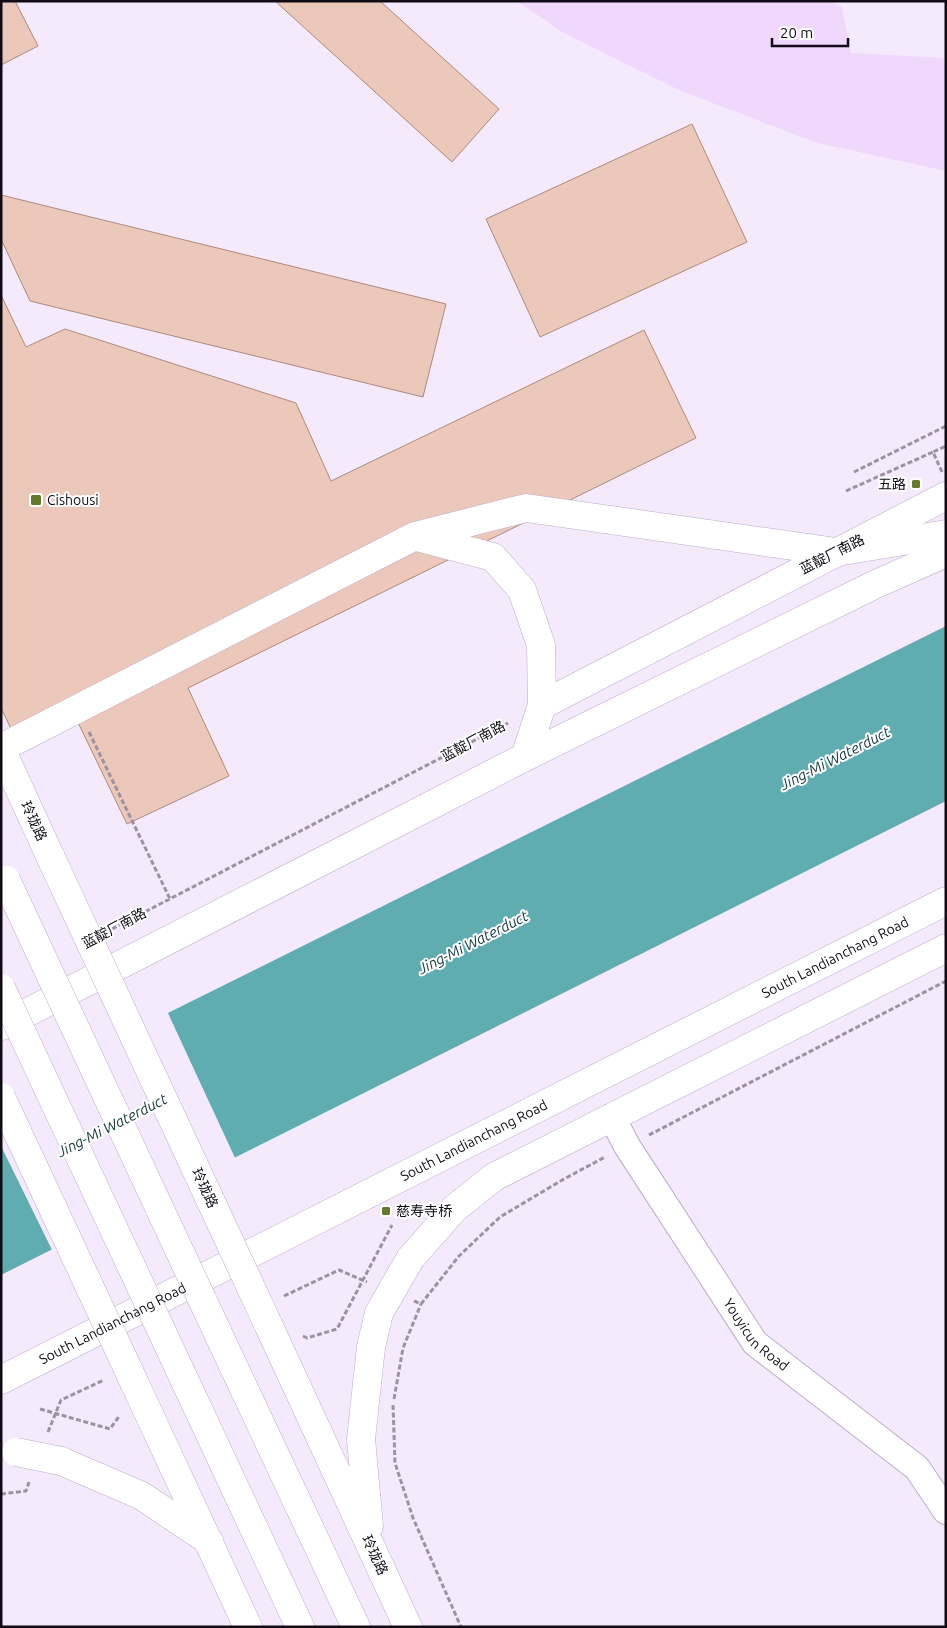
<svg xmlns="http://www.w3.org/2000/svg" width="947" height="1628" viewBox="0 0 947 1628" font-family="Ubuntu,'Noto Sans SC',sans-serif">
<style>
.built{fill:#f0d8fd}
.water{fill:#5facb1}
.pier{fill:#f5e9fc}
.building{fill:#ecc8ba;stroke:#ac8b7d}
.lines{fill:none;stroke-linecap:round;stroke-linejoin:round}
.minor-casing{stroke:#bfacca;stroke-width:28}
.tertiary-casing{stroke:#bfacca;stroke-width:29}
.primary-casing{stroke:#bfacca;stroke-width:29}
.trunk-casing{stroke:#bfacca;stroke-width:29}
.path{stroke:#9c92a2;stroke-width:3;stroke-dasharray:5 2.5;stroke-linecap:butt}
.minor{stroke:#fff;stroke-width:26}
.tertiary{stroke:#fff;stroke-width:28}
.primary{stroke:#fff;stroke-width:28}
.trunk{stroke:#fff;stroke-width:28}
.tertiary-bridge-casing{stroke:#bfacca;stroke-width:29;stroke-linecap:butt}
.primary-bridge-casing{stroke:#bfacca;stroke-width:29;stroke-linecap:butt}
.tertiary-bridge{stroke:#fff;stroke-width:28}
.primary-bridge{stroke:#fff;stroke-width:28}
.poi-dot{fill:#647a2b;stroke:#fff;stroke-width:2}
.labels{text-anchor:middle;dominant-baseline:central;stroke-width:4;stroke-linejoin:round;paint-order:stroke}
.poi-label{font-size:14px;fill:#110b15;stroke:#fff;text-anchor:start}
.street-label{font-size:14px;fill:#110b15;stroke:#fff}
.water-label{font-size:15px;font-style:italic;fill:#143a3c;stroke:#fff}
</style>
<rect width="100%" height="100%" fill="#f5e9fc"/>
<path class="built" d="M 517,1 L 829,1 L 842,7 L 851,53 L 946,58 L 946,171 L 818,143 L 681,91 L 562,32 Z"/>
<path class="water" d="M 946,626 L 946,801 L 1,1275 L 1,1096 Z"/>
<path class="pier" d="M 167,1011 L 236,1160 L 53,1252 L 1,1146 L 1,1094 Z"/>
<path class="building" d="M 1,1 L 15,1 L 38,46 L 1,65 Z
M 275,1 L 380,1 L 499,109 L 452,162 Z
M 692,124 L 747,242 L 540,337 L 486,219 Z
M 1,195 L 446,304 L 423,397 L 30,301 L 1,239 Z
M 1,295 L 26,347 L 65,329 L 296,403 L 331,481 L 644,330 L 696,438 L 188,688 L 229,776 L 127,824 L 71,708 L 14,735 L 1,708 Z"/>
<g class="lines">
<g class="minor-casing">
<g id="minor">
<path id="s1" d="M 612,1117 L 627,1146 L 755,1343 L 917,1468 L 946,1511"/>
</g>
</g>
<g class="tertiary-casing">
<path id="tertiary" d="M 417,537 L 493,557 L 522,590 L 541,645 L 542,705 L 946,496
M 1,748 L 415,536 L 526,508 L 836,552
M 1,749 L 51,858
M 410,1259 L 454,1209 L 494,1177 L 946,948
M 267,1322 L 408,1627
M 135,1384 L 248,1627
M 61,1461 L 142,1496 L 209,1541
M 369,1526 L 361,1439 L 371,1347"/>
</g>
<g class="primary-casing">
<path id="primary" d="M 223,1344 L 356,1627
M 178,1366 L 300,1627"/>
</g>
<g class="trunk-casing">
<g id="trunk">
<path d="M 836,552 L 946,534"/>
<path d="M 525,757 L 542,705"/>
<path d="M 1,1026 L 525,757 L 876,584 L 946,553"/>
<path id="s2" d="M 1,1380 L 946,901"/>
</g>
</g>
<path class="path" d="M 854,472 L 946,426
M 942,472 L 933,452 L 946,446
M 846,491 L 933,452
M 89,732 L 170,899
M 112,929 L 508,723
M 649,1135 L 946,981
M 284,1296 L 339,1270 L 367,1282
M 414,1301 L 421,1304 L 459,1256 L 500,1217 L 564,1179 L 605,1157
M 303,1336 L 307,1338 L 337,1329 L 392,1225
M 394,1399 L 403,1348 L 421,1304
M 393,1405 L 395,1463 L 413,1518 L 461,1627
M 40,1409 L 110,1429 L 120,1415
M 48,1432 L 61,1400 L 104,1380
M 1,1494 L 26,1491 L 29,1482"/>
<use href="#minor" class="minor"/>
<use href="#tertiary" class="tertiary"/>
<use href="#primary" class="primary"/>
<use href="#trunk" class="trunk"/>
<g class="tertiary-bridge-casing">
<path id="tertiary-bridge" d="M 51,858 L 267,1322
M 1,1097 L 135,1384
M 371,1347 L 379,1313 L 410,1259
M 16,1452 L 61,1461"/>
</g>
<g class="primary-bridge-casing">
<path id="primary-bridge" d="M 6,880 L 223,1344
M 1,988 L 178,1366"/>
</g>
<use href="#tertiary-bridge" class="tertiary-bridge"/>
<use href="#primary-bridge" class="primary-bridge"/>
</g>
<g class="poi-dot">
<rect x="911" y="479" width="10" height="10" rx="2.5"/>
<rect x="30" y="494" width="12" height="12" rx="2.5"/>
<rect x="381" y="1206" width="10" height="10" rx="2.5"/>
</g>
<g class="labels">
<g class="poi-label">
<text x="906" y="484" text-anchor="end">五路</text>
<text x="47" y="500">Cishousi</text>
<text x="396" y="1211">慈寿寺桥</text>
</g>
<g class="street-label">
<text transform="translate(832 554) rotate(-27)">蓝靛厂南路</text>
<text transform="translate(473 741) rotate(-28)">蓝靛厂南路</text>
<text transform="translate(34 821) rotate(65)">玲珑路</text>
<text transform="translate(114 928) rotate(-28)">蓝靛厂南路</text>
<text stroke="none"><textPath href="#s2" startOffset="935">South Landianchang Road</textPath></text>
<text stroke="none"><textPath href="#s2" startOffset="530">South Landianchang Road</textPath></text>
<text transform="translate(205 1188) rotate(65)">玲珑路</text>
<text stroke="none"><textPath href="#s2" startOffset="125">South Landianchang Road</textPath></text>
<text stroke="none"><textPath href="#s1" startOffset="262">Youyicun Road</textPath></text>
<text transform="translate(375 1555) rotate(65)">玲珑路</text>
</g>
<g class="water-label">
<text transform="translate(835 758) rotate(-27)">Jing-Mi Waterduct</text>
<text transform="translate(473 942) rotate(-27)">Jing-Mi Waterduct</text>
<text transform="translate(112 1125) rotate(-27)">Jing-Mi Waterduct</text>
</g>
</g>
<rect width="947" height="1628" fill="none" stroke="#110b15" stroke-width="5"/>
<path d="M772 38v8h76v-8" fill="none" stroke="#110b15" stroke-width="2.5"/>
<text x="780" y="38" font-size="15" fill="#110b15" stroke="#ffffff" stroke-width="4" paint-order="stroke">20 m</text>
</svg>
